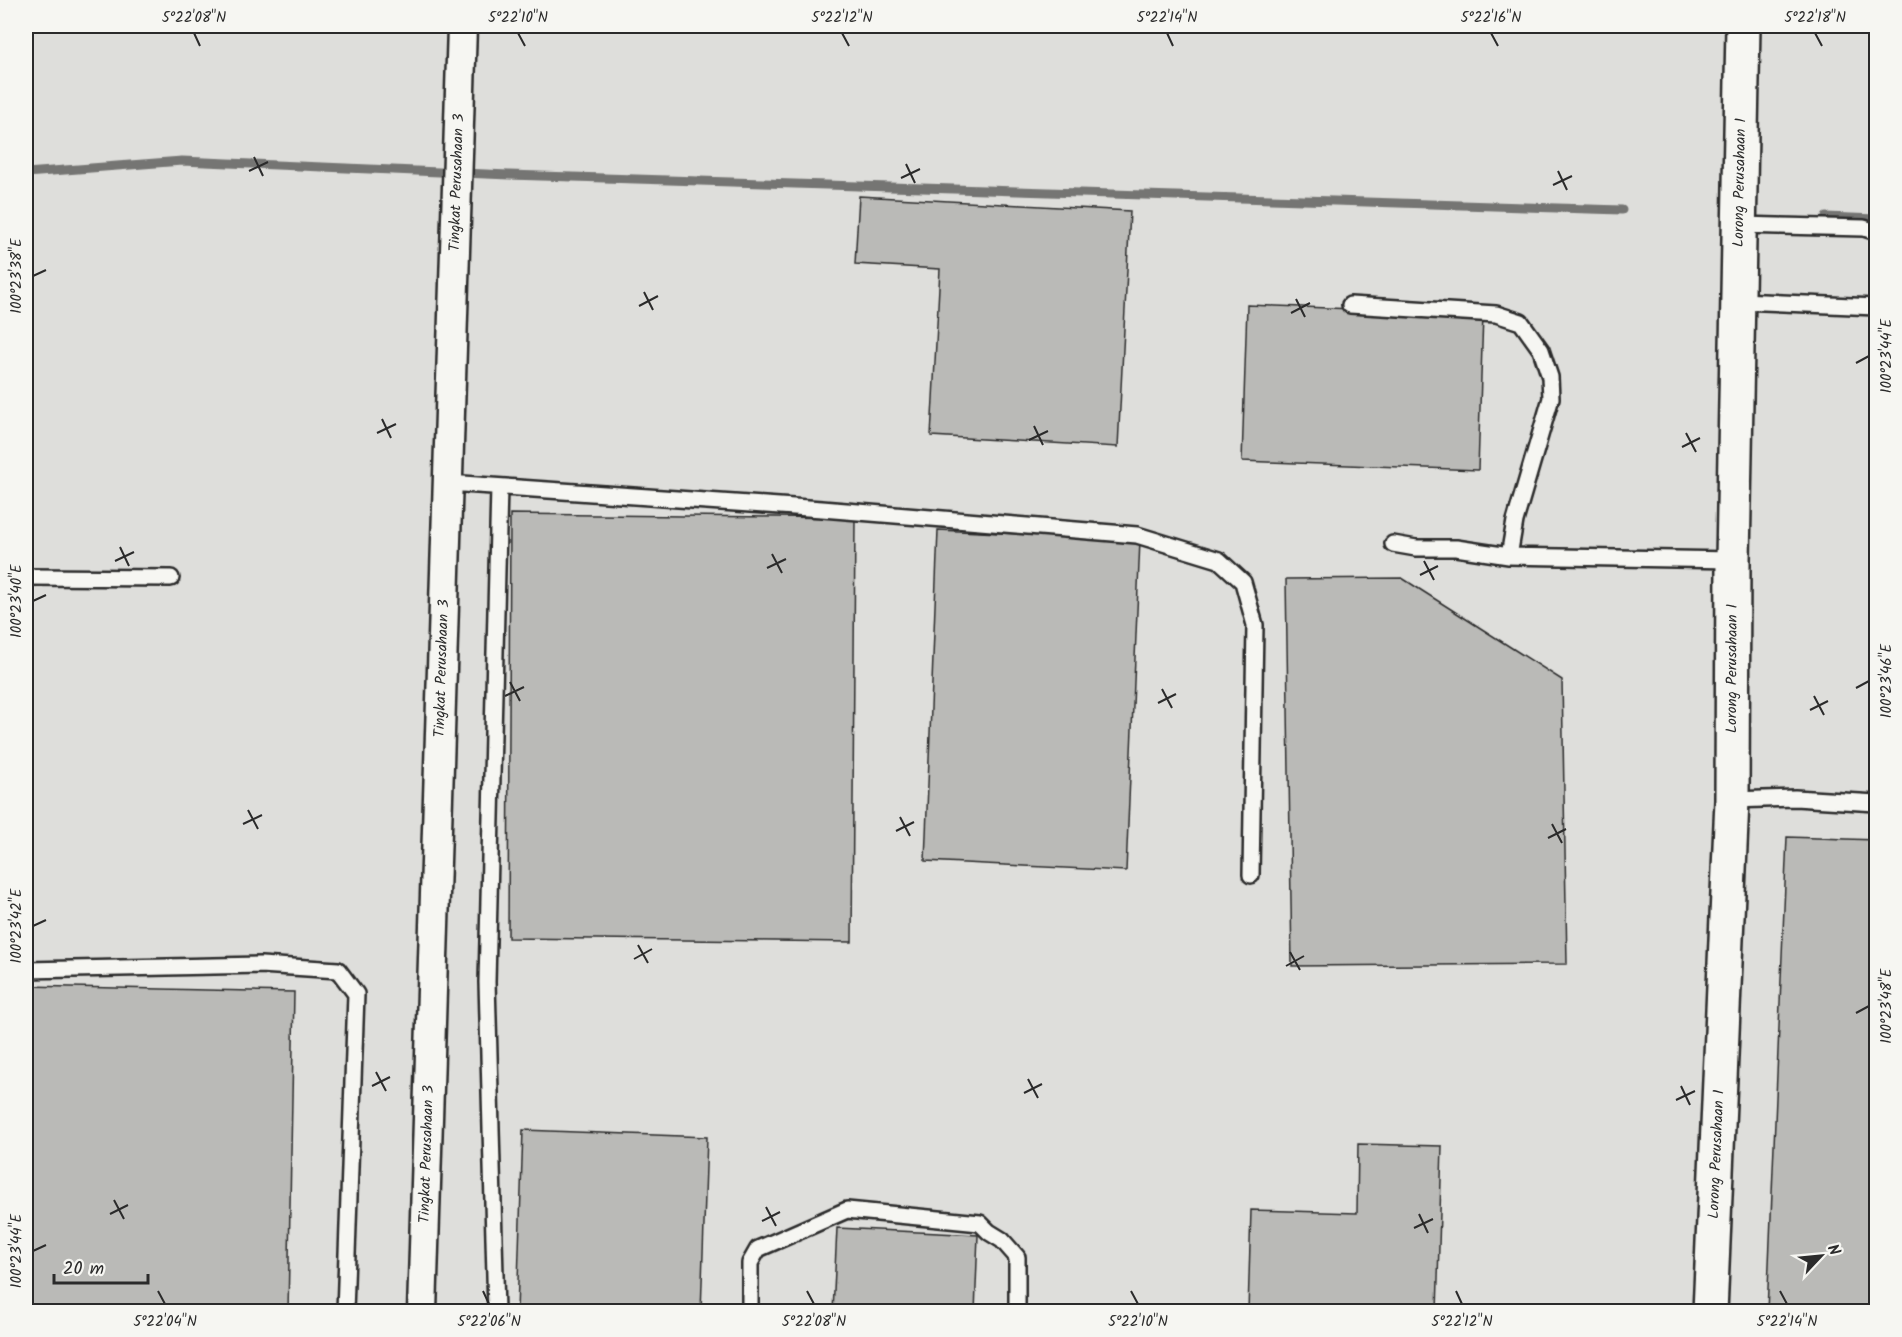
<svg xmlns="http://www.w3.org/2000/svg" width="1902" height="1337" viewBox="0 0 1902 1337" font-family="Kalam,sans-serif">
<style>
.built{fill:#dededb}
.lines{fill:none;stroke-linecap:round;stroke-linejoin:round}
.stream{stroke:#757573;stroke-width:9}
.building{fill:#babab7;stroke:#2b2b2b;stroke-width:1.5}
.service-casing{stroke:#2b2b2b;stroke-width:20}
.minor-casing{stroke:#2b2b2b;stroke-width:33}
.tertiary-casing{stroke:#2b2b2b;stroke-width:38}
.service{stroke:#f6f6f2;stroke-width:15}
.minor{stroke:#f6f6f2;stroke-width:28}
.tertiary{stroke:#f6f6f2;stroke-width:33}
.ticks{fill:none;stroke:#2b2b2b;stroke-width:2}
.labels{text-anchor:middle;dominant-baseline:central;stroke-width:4.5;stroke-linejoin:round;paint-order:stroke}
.street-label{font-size:15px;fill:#2b2b2b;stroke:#f6f6f2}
.neatline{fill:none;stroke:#2b2b2b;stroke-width:2}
.ticks-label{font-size:15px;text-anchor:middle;fill:#2b2b2b}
</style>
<rect width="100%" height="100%" fill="#eeeeea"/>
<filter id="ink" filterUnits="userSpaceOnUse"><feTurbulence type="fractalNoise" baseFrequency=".0167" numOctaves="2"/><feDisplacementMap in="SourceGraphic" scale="12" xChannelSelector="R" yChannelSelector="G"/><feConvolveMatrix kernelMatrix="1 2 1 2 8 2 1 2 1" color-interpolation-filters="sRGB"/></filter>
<g filter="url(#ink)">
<path class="built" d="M 26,26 L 1876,26 L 1876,1311 L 26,1311 Z"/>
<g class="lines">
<path class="stream" d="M 26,173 L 182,161 L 509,175 L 1622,210
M 1826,217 L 1876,219"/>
</g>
<path class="building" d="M 859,196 L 1130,211 L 1118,447 L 931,436 L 940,269 L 855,264 Z
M 1247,305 L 1483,314 L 1478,470 L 1242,461 Z
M 1874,493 L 1876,493 L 1876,688 L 1871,687 Z
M 510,514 L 855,518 L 852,942 L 508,938 Z
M 938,530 L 1140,540 L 1126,871 L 925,861 Z
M 1402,578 L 1562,680 L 1567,964 L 1292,966 L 1286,579 Z
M 1787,837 L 1876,840 L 1876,1312 L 1767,1312 Z
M 26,986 L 294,992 L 288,1312 L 26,1312 Z
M 523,1130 L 707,1137 L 701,1312 L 517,1312 Z
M 1358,1144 L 1442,1146 L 1437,1312 L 1248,1312 L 1251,1210 L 1357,1213 Z
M 837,1228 L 978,1235 L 975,1312 L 833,1312 Z"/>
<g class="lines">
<g class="service-casing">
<path id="service" d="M 1740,225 L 1864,228 L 1876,232
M 1739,301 L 1876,307
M 1350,305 L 1496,314 L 1521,322 L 1541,350 L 1550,377 L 1551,398 L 1515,521 L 1509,556 L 1733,560
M 448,483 L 822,509 L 1137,535 L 1219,560 L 1243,582 L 1255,625 L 1251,875
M 1393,544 L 1416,548 L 1456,548 L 1509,556
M 26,577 L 171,578
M 1732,800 L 1795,798 L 1876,803
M 26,970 L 261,965 L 338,970 L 356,994 L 345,1312
M 496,1312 L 487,982 L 499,487
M 750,1312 L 750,1263 L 758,1249 L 847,1210 L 980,1223 L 989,1232 L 1002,1240 L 1017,1257 L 1017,1312"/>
</g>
<g class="minor-casing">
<g id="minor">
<path id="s1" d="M 422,1312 L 462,26"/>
</g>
</g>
<g class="tertiary-casing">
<g id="tertiary">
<path id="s2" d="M 1710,1312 L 1732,800 L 1733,560 L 1743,26"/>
</g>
</g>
<use href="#service" class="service"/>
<use href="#minor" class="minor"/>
<use href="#tertiary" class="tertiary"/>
</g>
</g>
<path class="ticks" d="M 194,33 L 200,46M 518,33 L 525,46M 842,33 L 849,46M 1167,33 L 1173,46M 1491,33 L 1498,46M 1815,33 L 1822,46M 254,157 L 263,176M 906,164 L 915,183M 249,171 L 268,162M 1558,171 L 1567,190M 901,178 L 920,169M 1553,185 L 1572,176M 33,276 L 46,270M 644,292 L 653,310M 1296,299 L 1305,317M 639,306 L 658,296M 1291,313 L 1310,303M 1856,363 L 1869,356M 382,419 L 391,438M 1034,426 L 1043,445M 377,433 L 396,424M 1686,433 L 1696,452M 1029,440 L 1048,431M 1682,447 L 1700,438M 120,547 L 129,566M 772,554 L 782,573M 115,561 L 134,552M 1424,561 L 1434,580M 767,568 L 786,559M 1420,575 L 1438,566M 33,601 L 46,595M 510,682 L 520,701M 1856,688 L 1869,681M 1162,689 L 1172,708M 505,696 L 524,687M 1814,696 L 1824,715M 1158,703 L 1176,694M 1810,710 L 1828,701M 248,810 L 258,829M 900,817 L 910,836M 243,824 L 262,815M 1552,824 L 1562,843M 896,831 L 914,822M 1548,838 L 1566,829M 33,926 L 46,920M 638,945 L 648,963M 1290,952 L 1300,970M 634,959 L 652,949M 1286,966 L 1304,956M 1856,1013 L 1869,1006M 376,1072 L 386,1091M 1028,1079 L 1038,1098M 372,1086 L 390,1077M 1681,1086 L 1690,1105M 1024,1093 L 1042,1084M 1676,1100 L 1695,1091M 114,1200 L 124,1219M 766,1207 L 776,1226M 110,1214 L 128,1205M 1419,1214 L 1428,1233M 762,1221 L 780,1212M 1414,1228 L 1433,1219M 33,1251 L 46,1245M 158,1291 L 165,1304M 483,1291 L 489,1304M 807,1291 L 814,1304M 1131,1291 L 1138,1304M 1456,1291 L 1462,1304M 1780,1291 L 1787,1304"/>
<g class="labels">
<g class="street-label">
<text stroke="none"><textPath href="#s1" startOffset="1130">Tingkat Perusahaan 3</textPath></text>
<text stroke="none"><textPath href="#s2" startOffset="1130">Lorong Perusahaan 1</textPath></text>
<text stroke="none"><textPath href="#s1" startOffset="644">Tingkat Perusahaan 3</textPath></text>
<text stroke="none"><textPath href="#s2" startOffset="644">Lorong Perusahaan 1</textPath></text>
<text stroke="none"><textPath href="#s1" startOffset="158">Tingkat Perusahaan 3</textPath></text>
<text stroke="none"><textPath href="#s2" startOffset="158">Lorong Perusahaan 1</textPath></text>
</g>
</g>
<rect width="1902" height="1337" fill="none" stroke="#f6f6f2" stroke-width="66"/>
<g transform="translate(1821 1256) rotate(64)" stroke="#f6f6f2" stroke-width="4.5" paint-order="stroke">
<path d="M0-4.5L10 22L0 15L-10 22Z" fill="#2b2b2b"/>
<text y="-9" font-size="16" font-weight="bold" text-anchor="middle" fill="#2b2b2b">N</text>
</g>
<path d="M54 1274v9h94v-9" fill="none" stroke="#2b2b2b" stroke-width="3"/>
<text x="63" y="1274" font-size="18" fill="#2b2b2b" stroke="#f6f6f2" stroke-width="4.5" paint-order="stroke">20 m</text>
<rect x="33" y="33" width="1836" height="1271" class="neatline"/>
<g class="ticks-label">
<text x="194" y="22">5°22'08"N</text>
<text x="518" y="22">5°22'10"N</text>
<text x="842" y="22">5°22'12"N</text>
<text x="1167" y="22">5°22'14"N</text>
<text x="1491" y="22">5°22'16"N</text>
<text x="1815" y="22">5°22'18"N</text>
<text transform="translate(16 276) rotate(-90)" y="5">100°23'38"E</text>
<text transform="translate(1886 356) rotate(-90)" y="5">100°23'44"E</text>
<text transform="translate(16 601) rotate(-90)" y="5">100°23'40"E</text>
<text transform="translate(1886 681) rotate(-90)" y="5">100°23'46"E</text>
<text transform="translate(16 926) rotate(-90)" y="5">100°23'42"E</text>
<text transform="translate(1886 1006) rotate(-90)" y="5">100°23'48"E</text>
<text transform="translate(16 1251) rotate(-90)" y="5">100°23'44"E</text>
<text x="165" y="1326">5°22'04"N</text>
<text x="489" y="1326">5°22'06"N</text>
<text x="814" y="1326">5°22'08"N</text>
<text x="1138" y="1326">5°22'10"N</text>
<text x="1462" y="1326">5°22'12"N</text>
<text x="1787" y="1326">5°22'14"N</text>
</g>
</svg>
